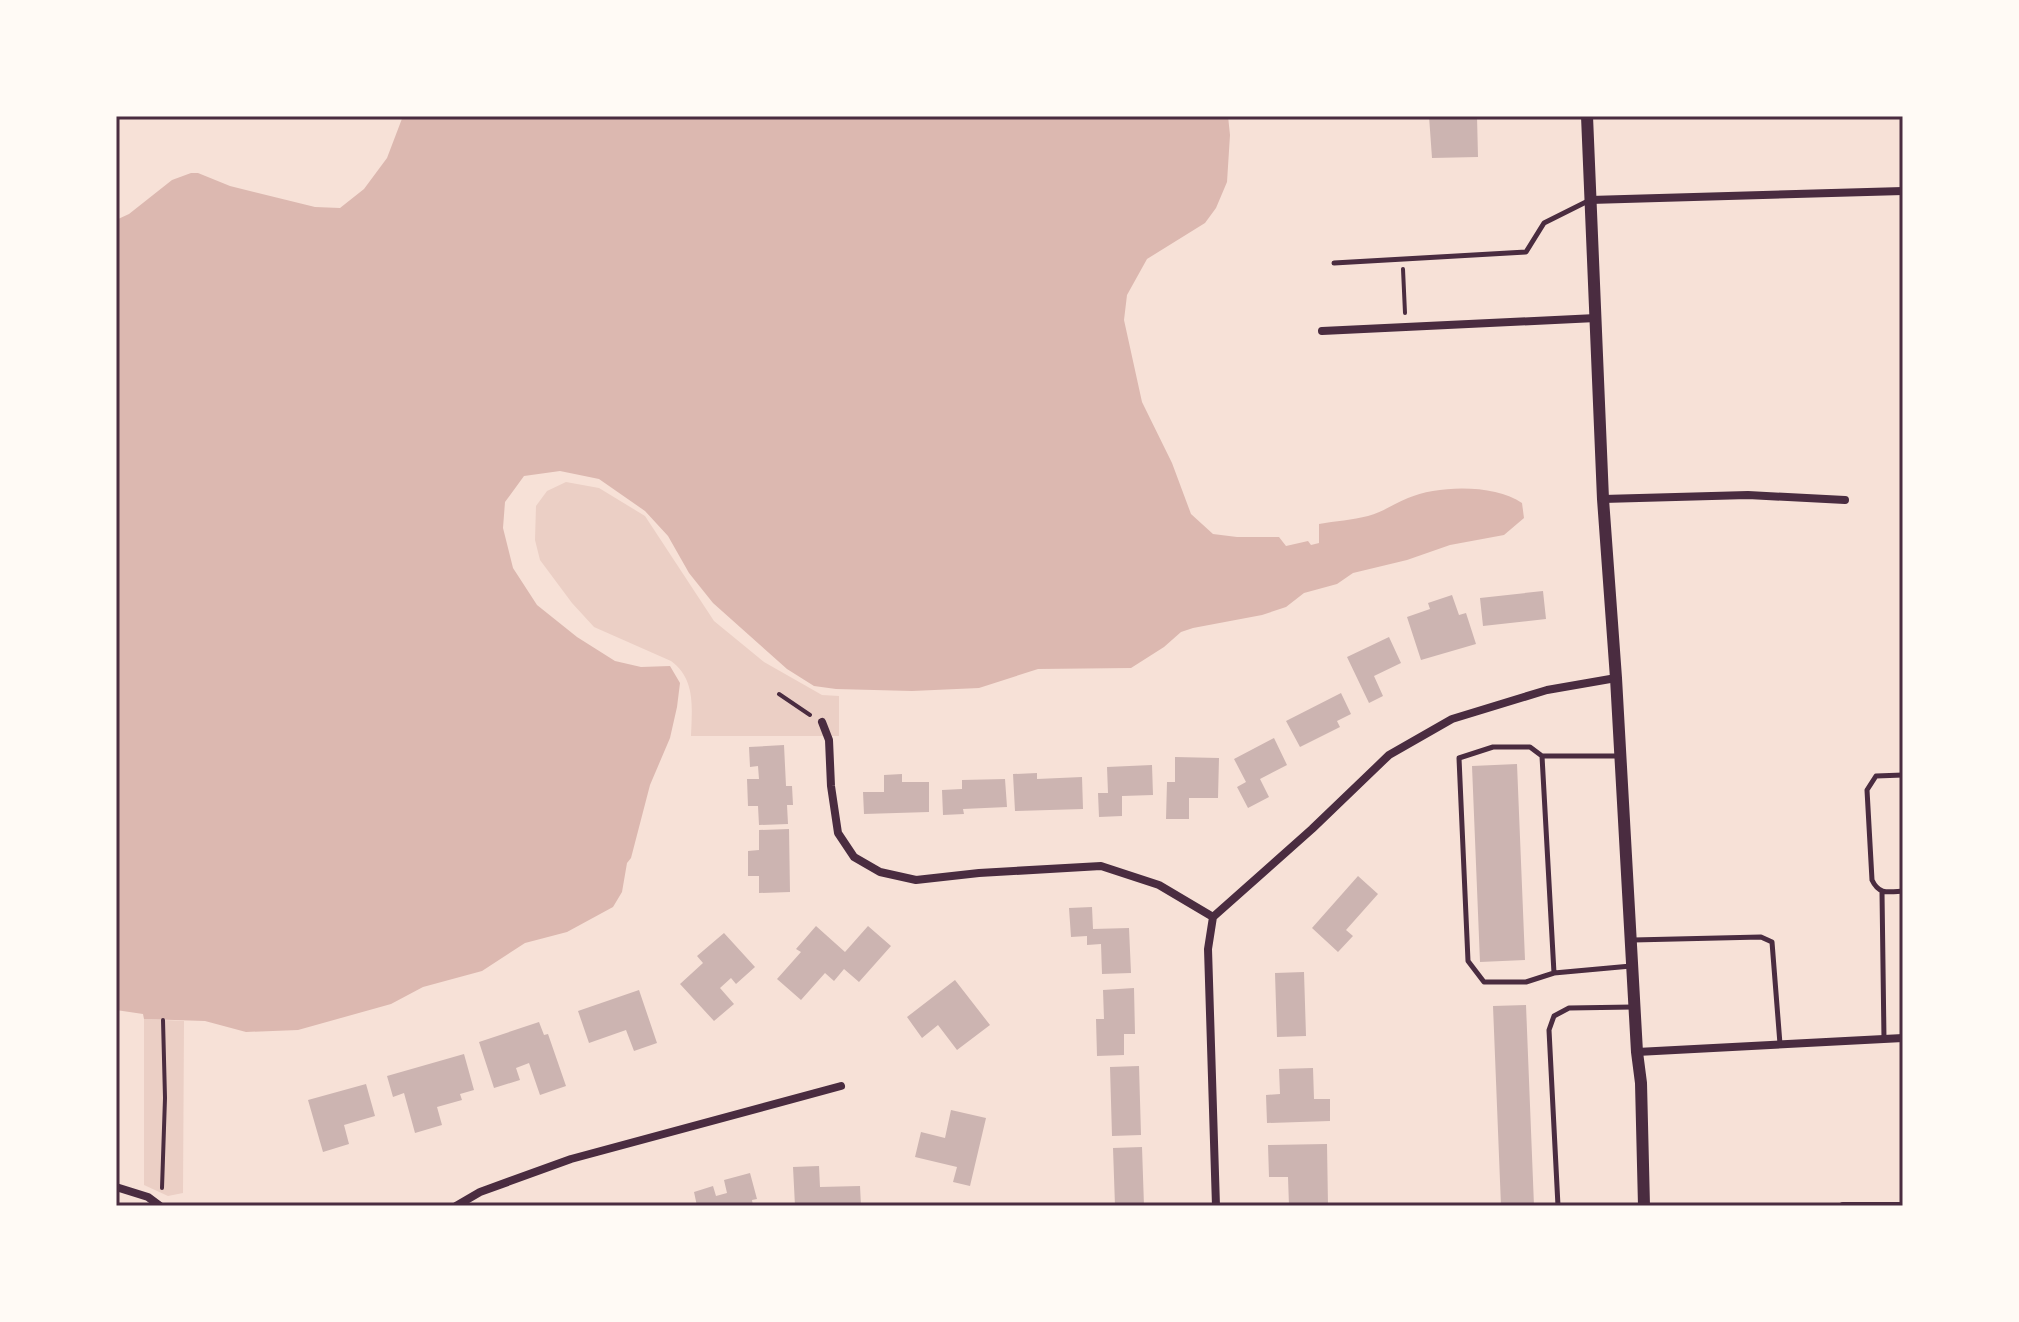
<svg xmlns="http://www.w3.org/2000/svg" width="2019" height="1322" viewBox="0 0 2019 1322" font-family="Raleway,sans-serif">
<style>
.green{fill:#ebcfc5}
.water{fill:#dcb8b0}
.building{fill:#ccb4b1}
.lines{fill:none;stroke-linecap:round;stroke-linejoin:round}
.path{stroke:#4a2c40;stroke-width:4}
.service{stroke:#4a2c40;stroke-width:5}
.minor{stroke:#4a2c40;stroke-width:8}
.tertiary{stroke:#4a2c40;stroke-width:12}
.neatline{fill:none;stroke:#4a2c40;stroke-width:3}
</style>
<rect width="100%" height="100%" fill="#f7e1d7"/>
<path class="green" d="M 566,482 L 599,488 L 645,516 L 714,621 L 764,662 L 822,695 L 839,696 L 839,736 L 691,736 C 692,708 696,679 671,661 L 594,627 L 572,603 L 540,560 L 535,540 L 536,506 L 547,491 Z
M 144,1019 L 184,1021 L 183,1193 L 168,1196 L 144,1185 Z"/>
<path class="water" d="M 403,116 L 1228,116 L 1230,135 L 1227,182 L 1216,208 L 1205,223 L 1147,259 L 1127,295 L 1124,320 L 1142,402 L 1172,463 L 1191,514 L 1213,534 L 1237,537 L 1279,537 L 1286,546 L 1308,541 L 1311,545 L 1319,543 L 1319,524 C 1335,521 1353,520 1368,516 C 1385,511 1393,504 1408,498 C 1438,485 1495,484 1522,503 L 1524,518 L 1504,535 L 1450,545 L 1407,560 L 1353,573 L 1337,584 L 1304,593 L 1286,607 L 1262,615 L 1193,628 L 1181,632 L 1164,647 L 1131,668 L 1038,669 L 979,688 L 912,691 L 836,689 L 814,686 L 787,669 L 713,603 L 689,573 L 668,536 L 645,511 L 599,479 L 560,471 L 524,476 L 505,502 L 503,528 L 513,568 L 537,605 L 577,637 L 615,661 L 641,667 L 670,666 L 680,683 L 677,707 L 670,738 L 650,785 L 631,858 L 627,863 L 622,892 L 613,907 L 567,932 L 525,943 L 482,971 L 423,987 L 391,1004 L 298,1030 L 246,1032 L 205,1021 L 144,1019 L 143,1014 L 116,1010 L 116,220 L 129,214 L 172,180 L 191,173 L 198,173 L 230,186 L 315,207 L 340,208 L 364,189 L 387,158 Z"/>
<path class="building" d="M 1429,116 L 1477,116 L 1478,157 L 1432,158 Z
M 1543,591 L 1546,619 L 1483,626 L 1480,598 Z
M 1452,595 L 1459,615 L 1466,613 L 1476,644 L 1421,660 L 1407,617 L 1430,609 L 1428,603 Z
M 1389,637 L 1401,663 L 1374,676 L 1383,696 L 1369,703 L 1347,657 Z
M 1341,693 L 1351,714 L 1337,721 L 1340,727 L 1300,747 L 1286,721 Z
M 1274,738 L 1287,765 L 1260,779 L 1269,797 L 1248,808 L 1237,787 L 1246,782 L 1234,759 Z
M 784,745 L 786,786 L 792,786 L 793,805 L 787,805 L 788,824 L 759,825 L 758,806 L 748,806 L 747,779 L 759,779 L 758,766 L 750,767 L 749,747 Z
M 1175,757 L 1219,758 L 1218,798 L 1189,798 L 1189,819 L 1166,819 L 1167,782 L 1175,782 Z
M 1517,764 L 1525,960 L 1480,962 L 1472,766 Z
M 1152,765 L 1153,795 L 1122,796 L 1122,816 L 1099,817 L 1098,793 L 1108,793 L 1107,767 Z
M 1037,773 L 1037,779 L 1082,777 L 1083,809 L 1015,811 L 1013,774 Z
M 902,774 L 902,782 L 929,782 L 929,812 L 864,814 L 863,792 L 884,792 L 884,775 Z
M 1005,779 L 1007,807 L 963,809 L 964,814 L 943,815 L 942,790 L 962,789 L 962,780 Z
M 789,829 L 790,892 L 759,893 L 759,876 L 748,876 L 748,851 L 759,850 L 759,830 Z
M 1358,876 L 1378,894 L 1346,930 L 1353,936 L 1338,952 L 1312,928 Z
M 1092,907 L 1093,929 L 1129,928 L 1131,973 L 1102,974 L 1101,944 L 1087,945 L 1087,936 L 1071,937 L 1069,908 Z
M 816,926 L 845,952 L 868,926 L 891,946 L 859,982 L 844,969 L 834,981 L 825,973 L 801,1000 L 777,979 L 801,952 L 796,949 Z
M 724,933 L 755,967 L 736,984 L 731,978 L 720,988 L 734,1004 L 714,1021 L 680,984 L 703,963 L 697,956 Z
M 1304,972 L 1306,1036 L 1277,1037 L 1275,973 Z
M 955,980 L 990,1025 L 957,1050 L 938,1025 L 922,1038 L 907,1017 Z
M 1134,988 L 1135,1034 L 1124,1034 L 1124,1055 L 1097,1056 L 1096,1019 L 1104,1019 L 1103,990 Z
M 639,990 L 657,1043 L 634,1051 L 626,1030 L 589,1043 L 578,1011 Z
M 1526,1005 L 1534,1206 L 1501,1206 L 1493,1006 Z
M 539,1022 L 544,1035 L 548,1034 L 566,1086 L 540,1095 L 529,1063 L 516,1068 L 520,1080 L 494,1088 L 479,1042 Z
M 464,1054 L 474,1090 L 460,1094 L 462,1100 L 437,1107 L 442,1125 L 415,1133 L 404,1093 L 393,1097 L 387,1076 Z
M 1139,1066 L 1141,1135 L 1112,1136 L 1110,1067 Z
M 1313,1068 L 1314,1099 L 1330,1099 L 1330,1121 L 1267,1123 L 1266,1095 L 1280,1094 L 1279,1069 Z
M 366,1084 L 375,1116 L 344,1125 L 349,1144 L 323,1152 L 308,1100 Z
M 951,1110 L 986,1118 L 970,1186 L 953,1182 L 957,1167 L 915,1157 L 921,1132 L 945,1138 Z
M 1327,1144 L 1328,1206 L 1289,1206 L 1288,1177 L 1269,1177 L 1268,1145 Z
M 1142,1147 L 1144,1206 L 1115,1206 L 1113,1148 Z
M 819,1166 L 820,1187 L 860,1186 L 861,1206 L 795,1206 L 793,1167 Z
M 750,1173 L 757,1199 L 752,1200 L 753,1206 L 697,1206 L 694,1192 L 713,1186 L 716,1196 L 727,1193 L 724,1180 Z"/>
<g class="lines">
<path class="path" d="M 1403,269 L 1405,313
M 779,694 L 810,715
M 162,1188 L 165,1098 L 163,1020"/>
<path class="service" d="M 1334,263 L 1526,252 L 1544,223 L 1590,200
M 1542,756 L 1554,973
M 1620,756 L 1542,756 L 1530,747 L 1493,747 L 1459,758 L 1468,961 L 1484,982 L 1526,982 L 1554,973 L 1631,966
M 1903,775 L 1876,776 L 1867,790 L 1872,880 C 1879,895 1888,892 1903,891
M 1882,892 L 1884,1039
M 1633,940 L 1761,937 L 1772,942 L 1780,1044
M 1558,1206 L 1549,1030 L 1554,1016 L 1569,1008 L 1633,1007"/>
<path class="minor" d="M 1590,200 L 1903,191
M 1322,331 L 1596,318
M 1603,499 L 1748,495 L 1845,500
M 822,722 L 829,740 L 831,786 L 838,833 L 854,857 L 880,872 L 916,880 L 979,873 L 1101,866 L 1159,885 L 1213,917
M 1637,1052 L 1903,1038
M 116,1187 L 148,1197 L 160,1206
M 456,1206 L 480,1192 L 571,1159 L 841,1086
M 1216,1206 L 1208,949 L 1213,917 L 1312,829 L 1389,755 L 1452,719 L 1547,690 L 1616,678
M 1843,1206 L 1903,1206"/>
<path class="tertiary" d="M 1587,116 L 1603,499 L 1616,678 L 1637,1052 L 1641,1083 L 1644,1206"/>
</g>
<rect width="2019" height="1322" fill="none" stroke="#fffaf5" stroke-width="236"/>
<rect x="118" y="118" width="1783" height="1086" class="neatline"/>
</svg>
